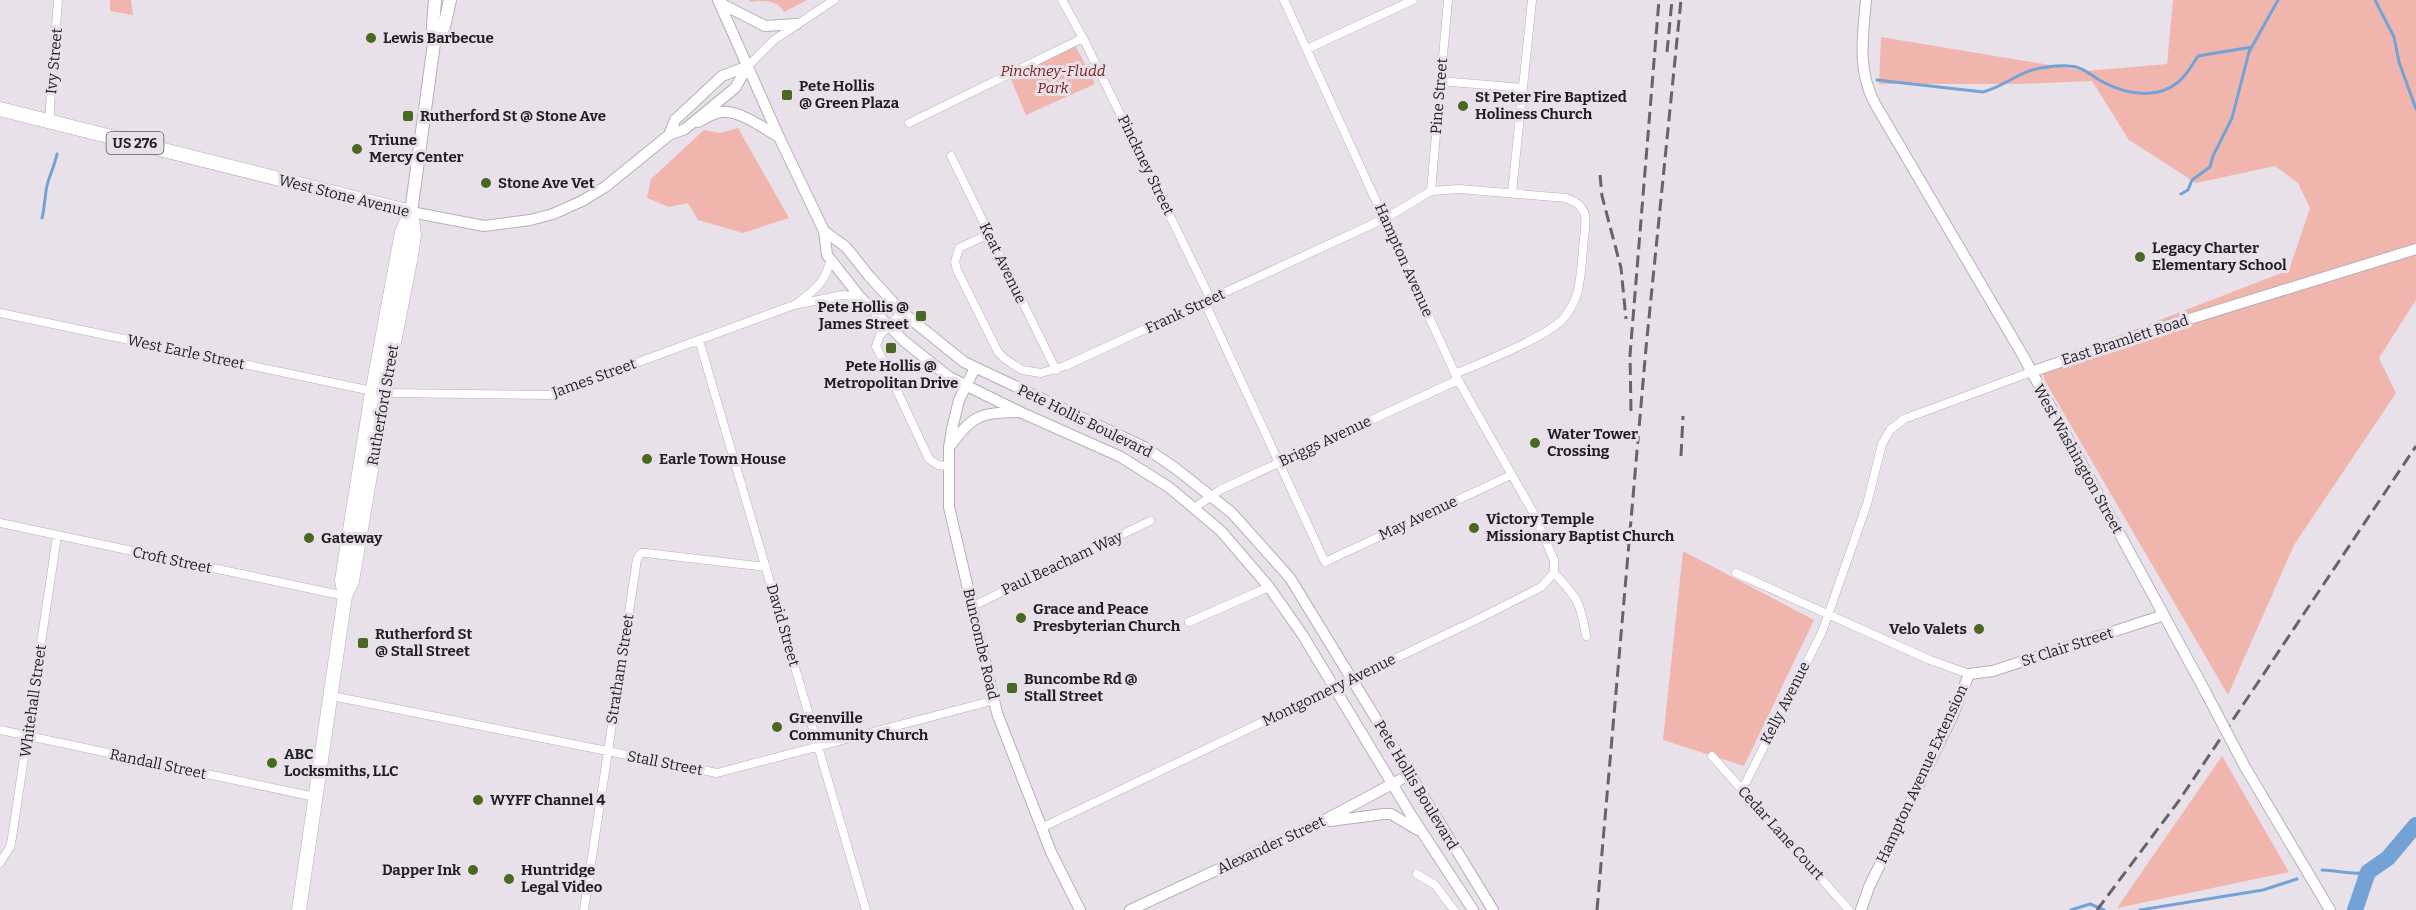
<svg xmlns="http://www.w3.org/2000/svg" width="2416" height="910" viewBox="0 0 2416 910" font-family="Bitter,serif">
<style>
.green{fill:#f0b6ae}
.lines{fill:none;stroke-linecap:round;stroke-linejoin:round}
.stream{stroke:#72a2d6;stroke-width:3}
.river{stroke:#72a2d6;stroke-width:16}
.street-casing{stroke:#b6afb8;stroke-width:9}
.secondary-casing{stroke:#b6afb8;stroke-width:12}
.primary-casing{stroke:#b6afb8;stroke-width:14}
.highway-casing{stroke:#b6afb8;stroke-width:15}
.street{stroke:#fff;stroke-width:8}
.secondary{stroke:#fff;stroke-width:10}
.primary{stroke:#fff;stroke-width:12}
.highway{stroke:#fff;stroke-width:14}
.rail{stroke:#676368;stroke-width:3;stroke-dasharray:12 6;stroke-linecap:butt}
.secondary-bridge-casing{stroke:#b6afb8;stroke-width:12;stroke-linecap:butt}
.secondary-bridge{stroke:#fff;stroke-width:10}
.poi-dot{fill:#48691f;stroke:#e8e1ea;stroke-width:2}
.labels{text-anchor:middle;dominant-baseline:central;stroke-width:6;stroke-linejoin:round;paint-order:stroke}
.shield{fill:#e8e1ea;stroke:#5d595e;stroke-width:1.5}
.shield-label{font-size:14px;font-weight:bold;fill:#211f22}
.poi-label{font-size:15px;font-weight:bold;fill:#211f22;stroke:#e8e1ea;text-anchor:start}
.street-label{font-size:15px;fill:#211f22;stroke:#e8e1ea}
.park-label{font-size:15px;font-style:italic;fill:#7b231d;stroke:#e8e1ea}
</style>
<rect width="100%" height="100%" fill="#e8e1ea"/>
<path class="green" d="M 110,0 L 131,0 L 133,15 L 110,11 Z
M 749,0 L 807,0 L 784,12 C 777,0 764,0 750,2 Z
M 2173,0 L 2416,0 L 2416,300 L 2379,358 L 2396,393 L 2294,545 L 2228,695 L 2045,381 L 2040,366 L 2289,270 L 2310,208 L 2298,183 L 2275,166 L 2196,183 L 2129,140 L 2092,81 L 2017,84 L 1879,84 L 1881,37 L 2086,71 L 2167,64 Z
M 1075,45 L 1095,84 L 1026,115 L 1010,77 Z
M 738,128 L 789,218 L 743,233 L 698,220 L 688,203 L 669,207 L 647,198 L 651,179 L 704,130 L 720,133 Z
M 1683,551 L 1814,620 L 1744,766 L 1663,740 Z
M 2222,756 L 2289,872 L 2117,908 Z"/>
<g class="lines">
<path class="stream" d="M 2375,0 L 2394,37 L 2399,62 L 2416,109
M 1877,80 L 1983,92 C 1998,88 2009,80 2024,73 C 2034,68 2057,65 2069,66 C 2082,66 2090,75 2101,81 C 2128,96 2164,101 2185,75 C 2190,69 2194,62 2198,56 L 2252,47
M 2181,194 L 2188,190 L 2192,180 L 2210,167 L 2213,156 L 2232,118 L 2249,52 L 2278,0
M 42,218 C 45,207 45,190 48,182 C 51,172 55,164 57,154
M 2322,870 C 2338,870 2353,876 2368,872
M 2071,910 L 2090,904 L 2104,910
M 2140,910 L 2263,890 L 2297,879"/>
<path class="river" d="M 2355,910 L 2368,872 L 2388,858 L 2416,825"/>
<g class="street-casing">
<path id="street" d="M 1062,0 L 1083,38 L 1211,300
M 1307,49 L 1413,0
M 748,66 L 774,40 L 834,0
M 1440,81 L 1523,88
M 50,122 L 50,106 L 58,0
M 909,123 L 1083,38
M 951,156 L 1056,370
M 1431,191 L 1448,0
M 1512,193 L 1532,0
M 989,234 L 959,248 L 955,262 L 957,270 L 998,352 L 1005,359 L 1022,370 L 1041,373 L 1065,366 L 1386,218 L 1431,191 L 1459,189 L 1566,198 C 1588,206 1587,216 1584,238 C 1582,256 1582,279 1576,297 C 1573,305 1568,313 1562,320 C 1542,339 1483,362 1455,374
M 1205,303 L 1325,562 L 1511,475
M 796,304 C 816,289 823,285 831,260
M 902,312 L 880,335 L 876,346 L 929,459 L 938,465 L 948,466
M 0,313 L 372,391
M 699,340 L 866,910
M 384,393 L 549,395 L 794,305 L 843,295 L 860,297
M 1194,508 L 1220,490 L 1458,380
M 0,523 L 345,596
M 1554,573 C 1577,597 1581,603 1586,636
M 1736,573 L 1930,660 L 1969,674
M 973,606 L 1150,521
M 1189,622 L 1269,587
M 332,696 L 717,773 L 995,700
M 0,730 L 315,797
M 1712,756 L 1849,910
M 1742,790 L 1822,632 L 1867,504 L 1882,444 L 1890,430 L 1904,419 L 2031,372
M 1041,828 L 1480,618 L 1541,587 L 1554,573 L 1554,560 L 1534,514 L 1458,380 L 1284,0
M 0,863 L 10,847 L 12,838 L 57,536
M 1417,874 L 1435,885 L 1454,910
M 584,910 L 637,559 L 641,553 L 646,553 L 766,567"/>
</g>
<g class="secondary-casing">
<path id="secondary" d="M 718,0 L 779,137 L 824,231 L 827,255 L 860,297 L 904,341 L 949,377 L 1020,412 L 1121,457 L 1170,488 L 1221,531 L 1269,587 L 1302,634 L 1411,815 L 1473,910
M 1866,0 C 1863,36 1857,68 1874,102 L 2022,354 L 2205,691
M 720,3 L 765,26 L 797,24
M 698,122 C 705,118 713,113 721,112 C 740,110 763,128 779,137
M 669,135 L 675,120 L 722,76 L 748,66
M 411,212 L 484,226 L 530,220 L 553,214 L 582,201 L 605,187 L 669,135 L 685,129 L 735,88 L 748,66
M 824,231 L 846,247 L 869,276 L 902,312 L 964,362 L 1144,447 L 1175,468 L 1232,513 L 1290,578 L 1493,910
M 975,368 L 959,400 L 952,429 L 949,447 L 949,507 L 997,713 L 1051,852 L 1080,910
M 2031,372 L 2151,331 L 2416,249
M 951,445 C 972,415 981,413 1017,412
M 2245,767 L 2330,910
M 1330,821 L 1384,814 L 1391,814 L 1418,830
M 1130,910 L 1321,822 L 1409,775
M 1861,910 L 1869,887 L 1953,715 L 1969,674 L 1993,671 L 2164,615"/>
</g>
<g class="primary-casing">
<path id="primary" d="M 435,36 L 444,27 L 450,0
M 411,212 L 435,36 L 433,26 L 435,0"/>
</g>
<g class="highway-casing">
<path id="highway" d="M 0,109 L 411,212
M 345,596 L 352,581 L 384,393 L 411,256 L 414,235 L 411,213
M 299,910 L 345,596 L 342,580 L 371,399 L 402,232 L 411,212"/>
</g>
<use href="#street" class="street"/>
<use href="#secondary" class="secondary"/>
<use href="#primary" class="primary"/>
<use href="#highway" class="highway"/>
<path class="rail" d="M 1667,52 L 1672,0
M 1600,175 L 1602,196 L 1621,268 L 1626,319
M 1631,411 L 1630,355 L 1659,0
M 1681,456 L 1683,416
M 1597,910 L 1646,348 L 1681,0
M 2097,910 L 2178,802 L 2416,446"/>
<g class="secondary-bridge-casing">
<path id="secondary-bridge" d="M 2205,691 L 2245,767"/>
</g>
<use href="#secondary-bridge" class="secondary-bridge"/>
</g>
<g class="poi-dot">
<circle cx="371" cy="38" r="6"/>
<rect x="781" y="89" width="12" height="12" rx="3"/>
<circle cx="1463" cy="106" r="6"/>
<rect x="402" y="110" width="12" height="12" rx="3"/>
<circle cx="357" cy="149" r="6"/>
<circle cx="486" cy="183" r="6"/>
<circle cx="2140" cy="257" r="6"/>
<rect x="915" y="310" width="12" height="12" rx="3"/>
<rect x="885" y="342" width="12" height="12" rx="3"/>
<circle cx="1535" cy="443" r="6"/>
<circle cx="647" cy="459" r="6"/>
<circle cx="1474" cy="528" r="6"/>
<circle cx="309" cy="538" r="6"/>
<circle cx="1021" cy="618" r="6"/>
<circle cx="1979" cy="629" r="6"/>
<rect x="357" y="637" width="12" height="12" rx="3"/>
<rect x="1006" y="682" width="12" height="12" rx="3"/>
<circle cx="777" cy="727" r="6"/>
<circle cx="272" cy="763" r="6"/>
<circle cx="478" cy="800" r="6"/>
<circle cx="473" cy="870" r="6"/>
<circle cx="509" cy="879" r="6"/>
</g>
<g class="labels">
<rect class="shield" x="106.5" y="132" width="57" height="22" rx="4.5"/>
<g class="shield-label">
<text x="135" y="143">US 276</text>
</g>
<g class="poi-label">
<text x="383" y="38">Lewis Barbecue</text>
<text x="799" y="86">Pete Hollis<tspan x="799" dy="17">@ Green Plaza</tspan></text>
<text x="1475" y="97">St Peter Fire Baptized<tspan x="1475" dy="17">Holiness Church</tspan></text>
<text x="420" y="116">Rutherford St @ Stone Ave</text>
<text x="369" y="140">Triune<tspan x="369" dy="17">Mercy Center</tspan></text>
<text x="498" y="183">Stone Ave Vet</text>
<text x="2152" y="248">Legacy Charter<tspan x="2152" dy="17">Elementary School</tspan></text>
<text x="909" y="307" text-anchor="end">Pete Hollis @<tspan x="909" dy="17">James Street</tspan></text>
<text x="891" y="366" text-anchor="middle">Pete Hollis @<tspan x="891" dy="17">Metropolitan Drive</tspan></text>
<text x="1547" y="434">Water Tower<tspan x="1547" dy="17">Crossing</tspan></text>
<text x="659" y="459">Earle Town House</text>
<text x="1486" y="519">Victory Temple<tspan x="1486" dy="17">Missionary Baptist Church</tspan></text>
<text x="321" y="538">Gateway</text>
<text x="1033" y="609">Grace and Peace<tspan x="1033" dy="17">Presbyterian Church</tspan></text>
<text x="1967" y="629" text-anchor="end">Velo Valets</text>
<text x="375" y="634">Rutherford St<tspan x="375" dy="17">@ Stall Street</tspan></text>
<text x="1024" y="679">Buncombe Rd @<tspan x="1024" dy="17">Stall Street</tspan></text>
<text x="789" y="718">Greenville<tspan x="789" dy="17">Community Church</tspan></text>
<text x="284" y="754">ABC<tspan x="284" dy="17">Locksmiths, LLC</tspan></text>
<text x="490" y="800">WYFF Channel 4</text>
<text x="461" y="870" text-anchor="end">Dapper Ink</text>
<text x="521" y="870">Huntridge<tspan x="521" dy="17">Legal Video</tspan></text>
</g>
<g class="street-label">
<text transform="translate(54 61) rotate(-85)">Ivy Street</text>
<text transform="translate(1439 96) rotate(-85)">Pine Street</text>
<text transform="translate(1146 165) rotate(64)">Pinckney Street</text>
<text transform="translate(344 196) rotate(14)">West Stone Avenue</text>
<text transform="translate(1404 260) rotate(66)">Hampton Avenue</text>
<text transform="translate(1003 263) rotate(64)">Keat Avenue</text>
<text transform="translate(1185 311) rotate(-25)">Frank Street</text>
<text transform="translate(2125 340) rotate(-18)">East Bramlett Road</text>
<text transform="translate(186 352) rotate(12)">West Earle Street</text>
<text transform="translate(594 378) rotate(-20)">James Street</text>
<text transform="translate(383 405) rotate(-80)">Rutherford Street</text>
<text transform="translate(1085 421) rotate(26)">Pete Hollis Boulevard</text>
<text transform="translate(1325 441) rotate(-25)">Briggs Avenue</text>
<text transform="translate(2078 459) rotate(61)">West Washington Street</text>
<text transform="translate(1418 518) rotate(-25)">May Avenue</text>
<text transform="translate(172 560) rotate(12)">Croft Street</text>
<text transform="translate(1062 563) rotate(-25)">Paul Beacham Way</text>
<text transform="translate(783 625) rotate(74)">David Street</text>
<text transform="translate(981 644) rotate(77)">Buncombe Road</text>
<text transform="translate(2067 647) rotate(-18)">St Clair Street</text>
<text transform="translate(620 669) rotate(-81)">Stratham Street</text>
<text transform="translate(1329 690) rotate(-26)">Montgomery Avenue</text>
<text transform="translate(33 701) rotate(-82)">Whitehall Street</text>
<text transform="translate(1785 703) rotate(-63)">Kelly Avenue</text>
<text transform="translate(665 763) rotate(11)">Stall Street</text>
<text transform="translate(158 764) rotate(12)">Randall Street</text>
<text transform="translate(1922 774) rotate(-65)">Hampton Avenue Extension</text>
<text transform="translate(1416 785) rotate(59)">Pete Hollis Boulevard</text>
<text transform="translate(1781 833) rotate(48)">Cedar Lane Court</text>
<text transform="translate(1271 845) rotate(-25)">Alexander Street</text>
</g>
<g class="park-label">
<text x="1053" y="71">Pinckney-Fludd<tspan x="1053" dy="17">Park</tspan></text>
</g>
</g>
</svg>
